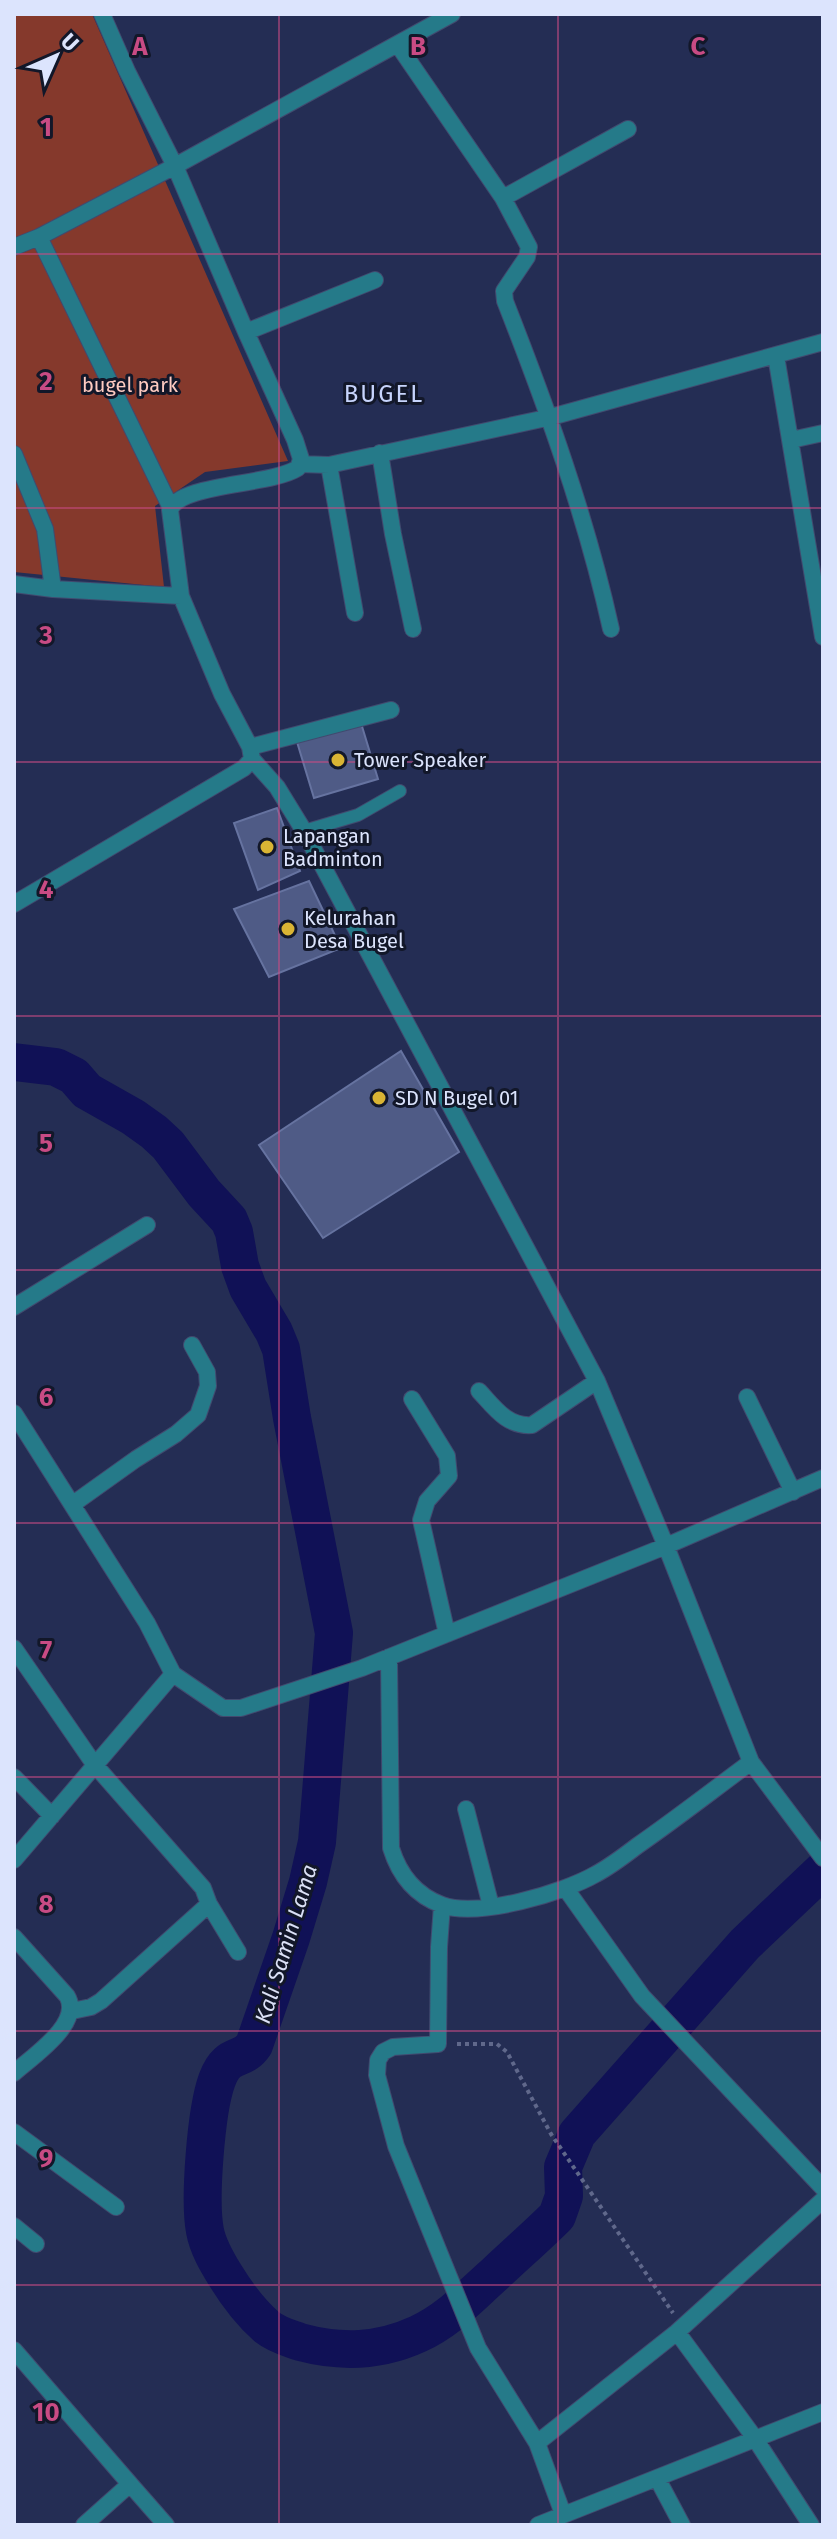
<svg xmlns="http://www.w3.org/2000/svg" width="837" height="2539" viewBox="0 0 837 2539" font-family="'Fira Sans',sans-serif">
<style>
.green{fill:#85392c}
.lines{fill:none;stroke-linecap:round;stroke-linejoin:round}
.river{stroke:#101156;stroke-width:38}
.building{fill:#4f5b86;stroke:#6673a0;stroke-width:2}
.lane-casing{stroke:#414a6f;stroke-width:14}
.street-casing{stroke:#414a6f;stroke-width:18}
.path{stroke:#60688b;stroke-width:4;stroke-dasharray:4 4;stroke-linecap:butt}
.lane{stroke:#257a89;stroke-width:12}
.street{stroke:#257a89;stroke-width:16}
.grid{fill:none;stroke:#c84b84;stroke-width:2;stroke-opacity:0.55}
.poi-dot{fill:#d9b434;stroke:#121729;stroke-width:3}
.labels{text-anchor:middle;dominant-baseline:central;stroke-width:6;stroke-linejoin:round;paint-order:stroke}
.park-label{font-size:20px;fill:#fecbc1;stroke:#121729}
.poi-label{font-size:20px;fill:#dce4fd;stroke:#121729;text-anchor:start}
.water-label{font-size:22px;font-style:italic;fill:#dbe1f7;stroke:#121729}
.quarter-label{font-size:24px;letter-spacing:2px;fill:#c7d4fc;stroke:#121729}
.grid-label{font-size:26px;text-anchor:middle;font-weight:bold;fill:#c84b84;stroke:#121729;stroke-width:6;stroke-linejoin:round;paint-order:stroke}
</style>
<rect width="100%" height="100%" fill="#242d54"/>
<path class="green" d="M 14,14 L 92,14 L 288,461 L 205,472 L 155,506 L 164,587 L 14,572 Z"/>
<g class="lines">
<path class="river" d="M 14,1062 L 56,1067 L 74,1076 L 87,1091 L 133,1117 L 154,1132 L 168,1145 L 204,1193 L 229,1220 L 234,1232 L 240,1266 L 248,1288 L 274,1332 L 281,1349 L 292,1418 L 334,1633 L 317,1842 L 308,1882 L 291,1938 L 254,2045 C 242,2063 228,2050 217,2080 C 206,2110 199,2200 205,2231 C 208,2247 217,2262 225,2275 C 236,2293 251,2313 267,2327 C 277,2335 289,2338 300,2342 C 341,2353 379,2352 418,2334 C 449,2320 470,2296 495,2274 C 515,2255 537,2236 557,2216 L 564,2196 L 563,2167 L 577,2134 L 745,1944 L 823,1870"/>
</g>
<path class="building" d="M 361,723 L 378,779 L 314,798 L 297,742 Z
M 277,808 L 300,871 L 258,890 L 234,823 Z
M 309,881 L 341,948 L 269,977 L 234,909 Z
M 401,1051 L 459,1152 L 323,1238 L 259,1145 Z"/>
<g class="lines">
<g class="lane-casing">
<path id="lane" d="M 304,831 L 358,815 L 400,791"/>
</g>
<g class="street-casing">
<path id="street" d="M 398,45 L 503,198 L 529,247 L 527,257 L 504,291 L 505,301 C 547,408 586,516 611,629
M 503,198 L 628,129
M 39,237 L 170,506
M 14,247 L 39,237 L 175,166 L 452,14
M 246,332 L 375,280
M 776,356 L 823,637
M 791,440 L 823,433
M 380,453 L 393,534 L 413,629
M 14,454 L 45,529 L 53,589
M 300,464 L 329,465 L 551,417 L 823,342
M 329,465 L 355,613
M 14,584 L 53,589 L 181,596
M 250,747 L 391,710
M 252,759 L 277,787 L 304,831 L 597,1381 L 666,1546 L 751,1762 L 823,1858
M 14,904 L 244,768 L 252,759 L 250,747 L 222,694 L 181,596 L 170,510 C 180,483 270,486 298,468 L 301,459 L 295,440 L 246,332 L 175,166 L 127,71 L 102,14
M 14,1307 L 147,1225
M 479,1391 C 494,1407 507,1427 532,1425 L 597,1381
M 747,1397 L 793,1492
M 412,1399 L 447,1456 L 449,1476 L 427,1501 L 421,1520 L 447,1634
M 14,1413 L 147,1623 L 173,1674 L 14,1860
M 73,1504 L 136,1459 L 176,1434 L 198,1415 L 208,1386 L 207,1372 L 192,1345
M 14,1648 L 94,1764 L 203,1888 L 209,1904 L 238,1952
M 389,1657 L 391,1848 C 399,1874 415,1895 442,1905 C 478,1918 563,1893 596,1874 C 611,1866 624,1856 637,1846 C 676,1819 713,1790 751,1762
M 173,1674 L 223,1708 L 241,1708 L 362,1668 L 666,1546 L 823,1478
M 14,1777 L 52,1816
M 466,1809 L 491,1906
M 566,1889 L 642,1996 L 823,2188
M 442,1905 L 439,1947 L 438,2044 L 393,2047 L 383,2052 L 378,2060 L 377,2075 L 396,2146 L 478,2348 L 537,2443
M 14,1937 L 67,1996 C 83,2023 33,2056 14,2073
M 72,2011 L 91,2007 L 101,2001 L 209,1904
M 14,2132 L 116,2207
M 14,2226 L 36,2244
M 677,2332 L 754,2437 L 811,2525
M 14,2350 L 130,2484 L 84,2525
M 657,2478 L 682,2525
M 130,2484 L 166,2525
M 563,2514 L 537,2443 L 677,2332 L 823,2200
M 538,2525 L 823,2412"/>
</g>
<path class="path" d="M 457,2044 L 497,2044 L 507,2052 L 551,2134 L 673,2313"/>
<use href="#lane" class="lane"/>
<use href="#street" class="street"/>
</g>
<path class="grid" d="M 279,14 L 279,2525M 558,14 L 558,2525M 14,254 L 823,254M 14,508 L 823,508M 14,762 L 823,762M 14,1016 L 823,1016M 14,1270 L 823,1270M 14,1523 L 823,1523M 14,1777 L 823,1777M 14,2031 L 823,2031M 14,2285 L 823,2285"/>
<g class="poi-dot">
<circle cx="338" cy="760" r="8"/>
<circle cx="267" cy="847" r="8"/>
<circle cx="288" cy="929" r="8"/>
<circle cx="379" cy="1098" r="8"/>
</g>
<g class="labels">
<g class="park-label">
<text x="130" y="385">bugel park</text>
</g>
<g class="poi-label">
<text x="354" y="760">Tower Speaker</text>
<text x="283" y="836">Lapangan<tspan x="283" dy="23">Badminton</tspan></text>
<text x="304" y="918">Kelurahan<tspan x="304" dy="23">Desa Bugel</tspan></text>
<text x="395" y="1098">SD N Bugel 01</text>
</g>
<g class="water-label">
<text transform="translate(286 1944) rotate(-73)">Kali Samin Lama</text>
</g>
<g class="quarter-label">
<text x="384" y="394">BUGEL</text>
</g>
</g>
<g class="grid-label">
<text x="140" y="55">A</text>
<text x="418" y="55">B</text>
<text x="698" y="55">C</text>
<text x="46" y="136">1</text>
<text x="46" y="390">2</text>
<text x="46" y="644">3</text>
<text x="46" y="898">4</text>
<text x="46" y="1152">5</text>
<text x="46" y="1406">6</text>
<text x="46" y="1659">7</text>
<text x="46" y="1913">8</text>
<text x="46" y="2167">9</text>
<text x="46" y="2421">10</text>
</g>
<rect width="837" height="2539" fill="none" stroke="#dce4fd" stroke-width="32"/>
<g transform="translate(56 56) rotate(45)" stroke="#121729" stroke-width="6" paint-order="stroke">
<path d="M0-6L14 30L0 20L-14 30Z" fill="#dce4fd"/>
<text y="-12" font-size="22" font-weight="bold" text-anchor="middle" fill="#dce4fd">U</text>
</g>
</svg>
